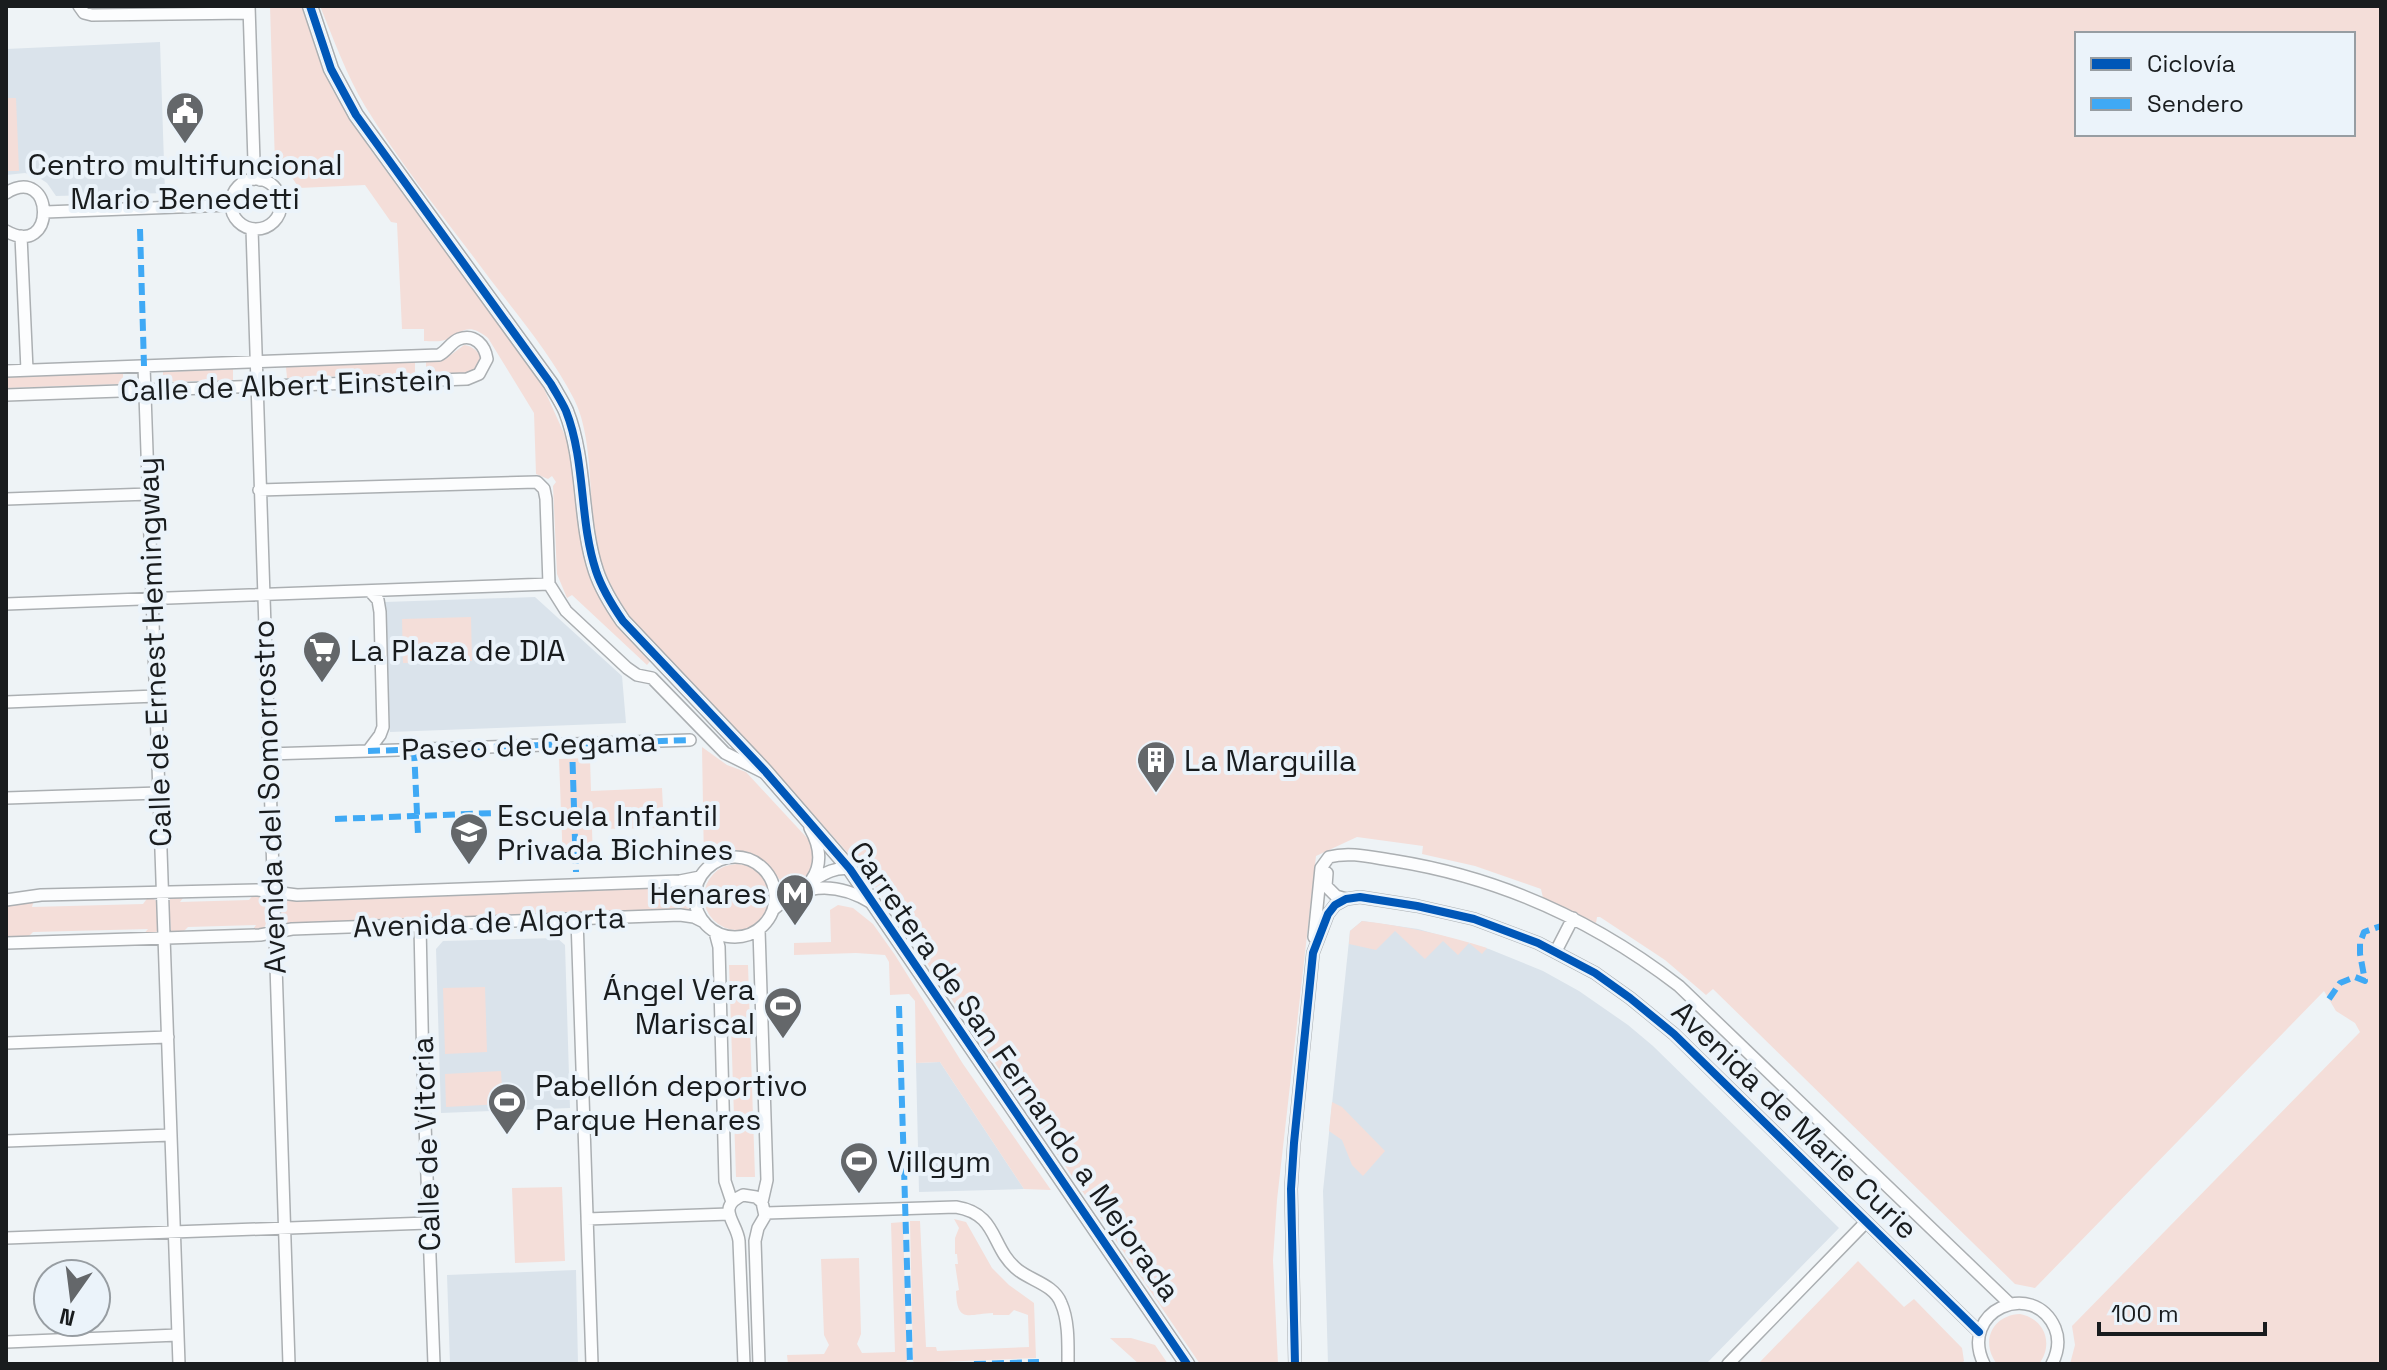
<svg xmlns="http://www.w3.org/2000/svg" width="2387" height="1370" viewBox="0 0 2387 1370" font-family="'Space Grotesk',sans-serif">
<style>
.built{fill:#dae3eb}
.green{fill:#f4ded9;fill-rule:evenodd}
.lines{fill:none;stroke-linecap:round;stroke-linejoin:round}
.minor-casing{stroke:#abafb2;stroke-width:14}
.tertiary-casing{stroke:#abafb2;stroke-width:17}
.minor{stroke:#fcfdfe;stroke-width:11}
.tertiary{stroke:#fcfdfe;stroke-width:14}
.quiet{stroke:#3fa9f5;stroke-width:6;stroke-dasharray:12 6;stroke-linecap:butt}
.cycleway-casing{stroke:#ebf3fa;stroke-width:13}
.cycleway{stroke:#0057b8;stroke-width:8}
.labels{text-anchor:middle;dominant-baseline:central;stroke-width:8;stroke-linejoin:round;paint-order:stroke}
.poi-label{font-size:30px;fill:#191c1e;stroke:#ebf3fa;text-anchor:start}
.street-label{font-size:30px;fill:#191c1e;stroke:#ebf3fa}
</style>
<rect width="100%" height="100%" fill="#eef3f6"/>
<path class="built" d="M 160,42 L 165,193 L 56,196 L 47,183 L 38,177 L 25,173 L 6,175 L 6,49 Z
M 535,597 L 622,676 L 626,723 L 390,732 L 385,602 Z
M 1362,921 L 1418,929 L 1489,949 L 1543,971 L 1579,991 L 1628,1025 L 1653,1046 L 1839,1228 L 1706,1364 L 1328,1364 L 1323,1191 L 1350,931 Z
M 557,938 L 565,945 L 570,1108 L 441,1113 L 436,949 L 443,941 Z
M 940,1062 L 1024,1189 L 919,1192 L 916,1063 Z
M 576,1270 L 578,1364 L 450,1364 L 447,1275 Z"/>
<path class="green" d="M 270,6 L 303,6 L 332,89 L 370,149 L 540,380 L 567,440 L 583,548 L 591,581 L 612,617 L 651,660 L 647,665 L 572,595 L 567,598 L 557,574 L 553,486 L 556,482 L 552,476 L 548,479 L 536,474 L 534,413 L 488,338 C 467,321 462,333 445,340 C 440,342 430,341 424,341 L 424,329 L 402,329 L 397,223 L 391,222 L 365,185 L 299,188 L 293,179 L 275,164 Z
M 320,6 L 2381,6 L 2381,1364 L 2070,1364 L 2075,1345 L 2072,1326 L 2360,1032 L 2355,1023 L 2336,1011 L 2324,991 L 2035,1288 L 2015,1284 L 1713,989 L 1706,995 L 1665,960 L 1600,917 L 1597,917 L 1596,923 L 1543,898 L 1541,889 L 1475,866 L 1422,854 L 1423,846 L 1357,837 L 1316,856 L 1277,1200 L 1273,1260 L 1278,1364 L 1200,1364 L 865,872 L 786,784 L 639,629 C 619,602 603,576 596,543 C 588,499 594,439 574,399 C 552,356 519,317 490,279 C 448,222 402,167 365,106 C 346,74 334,40 320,6 ZM 2077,34 L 2353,34 L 2353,134 L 2077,134 Z
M 6,98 L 16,98 L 19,171 L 6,171 Z
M 464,345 C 477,346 489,362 473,371 C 465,376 436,373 426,373 L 426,362 L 444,360 Z
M 415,362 L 415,374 L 287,378 L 286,367 Z
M 233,369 L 233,380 L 163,382 L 163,372 Z
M 123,373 L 123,384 L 6,388 L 6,377 Z
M 471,617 L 472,661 L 403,663 L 402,619 Z
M 702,747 L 727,765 L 746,772 L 809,840 C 822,866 813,876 789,886 C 778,881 774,871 765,864 C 746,848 723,851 704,864 Z
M 590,758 L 591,791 L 662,788 L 664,828 L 592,829 L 593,862 L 563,863 L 559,759 Z
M704 897a33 33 0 1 1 66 0a33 33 0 1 1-66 0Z
M 688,885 L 691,887 L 692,909 L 690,912 L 288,925 L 280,919 L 281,903 L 287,899 Z
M 255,893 L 264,896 L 267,920 L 264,929 L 251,932 L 256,925 L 188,927 L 180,935 L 171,933 L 169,901 L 172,896 L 186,894 L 180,902 L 249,900 Z
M 149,896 L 158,902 L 160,926 L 155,934 L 142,936 L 148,929 L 33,932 L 26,939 L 6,936 L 6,906 L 34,900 L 32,907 L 143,904 Z
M 838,905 L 853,908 L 873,924 L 895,955 L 963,1064 L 1051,1190 L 1024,1189 L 940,1062 L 916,1063 L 915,1001 L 909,994 L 890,995 L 889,962 L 885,955 L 856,953 L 794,955 L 794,943 L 831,942 L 830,910 Z
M 1362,921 C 1405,926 1446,935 1487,948 L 1482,954 L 1469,943 L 1458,955 L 1443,941 L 1425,959 L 1395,931 L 1376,950 L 1349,944 L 1350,931 Z
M 729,965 L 748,965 L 755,1177 L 736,1177 Z
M 485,987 L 487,1052 L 445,1054 L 443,988 Z
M 501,1071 L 503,1104 L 446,1107 L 445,1074 Z
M 1332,1102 L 1342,1107 L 1385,1151 L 1363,1176 L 1352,1165 L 1342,1140 L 1329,1131 Z
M 562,1187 L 565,1261 L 515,1263 L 512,1188 Z
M 954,1219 L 966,1222 L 992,1268 L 1009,1285 L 1034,1303 L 1036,1358 L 915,1363 L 913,1361 L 910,1221 L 920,1221 L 926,1347 L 936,1347 L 937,1351 L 1029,1347 L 1028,1315 L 1014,1310 L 1009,1315 L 993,1315 L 993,1313 C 968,1314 957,1324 956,1291 L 959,1290 L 955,1264 L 958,1264 L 957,1254 L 955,1254 L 955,1238 L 959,1228 Z
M 903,1222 L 907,1361 L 904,1363 L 788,1364 L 787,1355 L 824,1354 L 829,1345 L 824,1335 L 821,1259 L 859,1258 L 861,1334 L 857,1344 L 862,1353 L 895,1352 L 891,1223 Z
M 1858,1261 L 1904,1307 L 1914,1299 L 1962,1348 L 1964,1361 L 1961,1364 L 1758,1364 Z
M 2020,1314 C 2045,1319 2054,1344 2039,1364 L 1997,1364 C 1980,1342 1992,1315 2020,1314 Z
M 1110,1338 L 1131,1338 L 1155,1345 L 1168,1364 L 1139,1364 Z"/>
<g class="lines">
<g class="minor-casing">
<path id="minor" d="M 79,6 L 84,13 L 92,15 L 249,13
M 249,6 L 254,162 L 260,180
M231 204a25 25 0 1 1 50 0a25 25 0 1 1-50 0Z
M 6,193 C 55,163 57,260 6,231
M 45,212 L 231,205
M 252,229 L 289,1364
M 21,236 L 27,370
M 144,366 L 179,1364
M 6,371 L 439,355 C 447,351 451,342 459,339 C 475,333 485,346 487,359 L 479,374 L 467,379 L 6,395
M 259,490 L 537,482 L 544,489 L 546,499 L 549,584
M 6,499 L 149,494
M 6,604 L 549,584 L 566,611 L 627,668 L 637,675 L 652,678 L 725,753 L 763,772
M 6,702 L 156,696
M 368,751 L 690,740
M 267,754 L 368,751 L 380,735 L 383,727 L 380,612 L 378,600 L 370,591
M 6,798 L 159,793
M 810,828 C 819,844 823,863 812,879
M695 897a40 40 0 1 1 80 0a40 40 0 1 1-80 0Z
M 1327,873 L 1326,886 L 1336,896 L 1346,899
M 775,889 C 804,898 821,864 850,869
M 6,900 L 41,895 L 258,890 L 297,895 L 680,881 L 700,877
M 774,909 C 805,881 839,883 872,903
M 577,919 L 592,1364
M 420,925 L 423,1070 L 434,1364
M 715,932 L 719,947 L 725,1181 L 732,1202
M 1314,937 L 1321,868 L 1329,857 C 1351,851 1374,858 1396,861 C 1501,878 1595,921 1679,986 L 2010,1304
M 6,943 L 260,935 L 292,929 L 680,915 L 694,917 L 704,922
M 1556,951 L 1573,918
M 6,1043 L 168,1037
M 6,1141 L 171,1135
M 766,1213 L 956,1207 C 999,1214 990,1248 1018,1270 C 1032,1281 1054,1285 1061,1303 C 1069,1321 1068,1344 1068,1364
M 587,1219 L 729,1214
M 6,1238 L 428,1223
M 6,1342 L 178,1335
M 744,1364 L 739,1241 C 737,1222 715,1208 743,1195 L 756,1197 L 762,1202
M 759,1364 L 755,1241 L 758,1228 L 765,1216 L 762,1202 L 767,1180 L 759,930
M 1295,1364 L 1291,1189 L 1294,1143 L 1313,953 L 1328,914 L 1335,905 L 1346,899 L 1360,897 L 1417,906 L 1474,919 L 1538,943 L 1595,973 L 1630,998 L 1674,1034 L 1979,1332
M 1728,1364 L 1866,1222
M 1984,1364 C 1958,1311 2033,1278 2055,1328 C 2060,1340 2058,1352 2052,1364"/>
</g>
<g class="tertiary-casing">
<path id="tertiary" d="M 310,6 L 331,69 L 356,115 L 551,384 C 556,393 562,402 566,411 C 586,462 579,520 596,571 C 602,589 612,605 623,621 L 765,771 L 850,869 L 1187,1364"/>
</g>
<use href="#minor" class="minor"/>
<use href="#tertiary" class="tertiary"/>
<path class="quiet" d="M 140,229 L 144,366
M 572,744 L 576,872
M 414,749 L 418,835
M 368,751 L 690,740
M 335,819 L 522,812
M 2329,999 L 2340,983 L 2355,977 L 2365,981 L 2360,954 L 2360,943 L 2364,932 L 2381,926
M 899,1006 L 910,1364
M 974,1364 L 1039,1362"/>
<g class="cycleway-casing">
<path id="cycleway" d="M 310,6 L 331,69 L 356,115 L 551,384 C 556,393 562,402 566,411 C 586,462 579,520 596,571 C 602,589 612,605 623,621 L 765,771 L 850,869 L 1187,1364
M 1295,1364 L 1291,1189 L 1294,1143 L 1313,953 L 1328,914 L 1335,905 L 1346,899 L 1360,897 L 1417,906 L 1474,919 L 1538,943 L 1595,973 L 1630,998 L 1674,1034 L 1979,1332"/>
</g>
<use href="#cycleway" class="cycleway"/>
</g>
<defs>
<g id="civic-pin" transform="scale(2)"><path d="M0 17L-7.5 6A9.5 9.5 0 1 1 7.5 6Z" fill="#64676a" stroke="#ebf3fa"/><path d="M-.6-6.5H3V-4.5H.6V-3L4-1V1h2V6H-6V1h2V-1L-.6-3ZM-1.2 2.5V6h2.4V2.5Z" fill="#fff"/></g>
<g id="supermarket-pin" transform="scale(2)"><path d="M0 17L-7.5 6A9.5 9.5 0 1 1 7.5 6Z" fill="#64676a" stroke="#ebf3fa"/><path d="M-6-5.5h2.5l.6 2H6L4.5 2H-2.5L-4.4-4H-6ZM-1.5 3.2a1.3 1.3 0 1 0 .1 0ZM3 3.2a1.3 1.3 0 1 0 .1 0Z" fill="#fff"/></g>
<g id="building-pin" transform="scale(2)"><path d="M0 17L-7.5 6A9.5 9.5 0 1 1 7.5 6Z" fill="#64676a" stroke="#ebf3fa"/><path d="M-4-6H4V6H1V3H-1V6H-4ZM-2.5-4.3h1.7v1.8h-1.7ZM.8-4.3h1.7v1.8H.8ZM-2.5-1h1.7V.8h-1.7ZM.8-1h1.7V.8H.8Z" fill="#fff"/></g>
<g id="school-pin" transform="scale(2)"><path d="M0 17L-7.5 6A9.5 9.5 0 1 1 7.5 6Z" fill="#64676a" stroke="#ebf3fa"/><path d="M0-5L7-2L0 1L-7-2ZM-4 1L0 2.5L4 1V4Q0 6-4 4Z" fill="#fff"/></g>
<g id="metro-pin" transform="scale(2)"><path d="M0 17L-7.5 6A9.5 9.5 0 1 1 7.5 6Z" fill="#64676a" stroke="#ebf3fa"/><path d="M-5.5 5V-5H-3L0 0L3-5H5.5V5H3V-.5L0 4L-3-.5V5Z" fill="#fff"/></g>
<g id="stadium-pin" transform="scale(2)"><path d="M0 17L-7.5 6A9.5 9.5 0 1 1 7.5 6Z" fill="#64676a" stroke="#ebf3fa"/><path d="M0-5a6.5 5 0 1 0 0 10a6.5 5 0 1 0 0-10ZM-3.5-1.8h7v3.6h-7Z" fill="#fff"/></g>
</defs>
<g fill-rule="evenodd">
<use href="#civic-pin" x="185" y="111"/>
<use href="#supermarket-pin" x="322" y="650"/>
<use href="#building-pin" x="1156" y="760"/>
<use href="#school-pin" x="469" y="832"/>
<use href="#metro-pin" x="795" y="893"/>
<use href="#stadium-pin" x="783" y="1006"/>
<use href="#stadium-pin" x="507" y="1102"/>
<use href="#stadium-pin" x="859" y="1161"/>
</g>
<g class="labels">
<g class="poi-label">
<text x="185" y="164" text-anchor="middle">Centro multifuncional<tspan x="185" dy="34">Mario Benedetti</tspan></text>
<text x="350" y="650">La Plaza de DIA</text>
<text x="1184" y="760">La Marguilla</text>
<text x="497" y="815">Escuela Infantil<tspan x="497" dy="34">Privada Bichines</tspan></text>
<text x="767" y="893" text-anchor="end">Henares</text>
<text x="755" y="989" text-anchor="end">Ángel Vera<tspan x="755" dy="34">Mariscal</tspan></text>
<text x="535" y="1085">Pabellón deportivo<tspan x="535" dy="34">Parque Henares</tspan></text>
<text x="887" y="1161">Villgym</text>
</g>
<g class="street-label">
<text transform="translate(286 385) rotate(-2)">Calle de Albert Einstein</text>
<text transform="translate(154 652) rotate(-92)">Calle de Ernest Hemingway</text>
<text transform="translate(529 745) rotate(-2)">Paseo de Cegama</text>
<text transform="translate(269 797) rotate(-92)">Avenida del Somorrostro</text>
<text transform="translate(489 922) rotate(-2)">Avenida de Algorta</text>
<text transform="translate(1015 1071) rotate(55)">Carretera de San Fernando a Mejorada</text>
<text transform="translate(1795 1120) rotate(44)">Avenida de Marie Curie</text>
<text transform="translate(426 1144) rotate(-92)">Calle de Vitoria</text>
</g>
</g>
<rect width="2387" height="1370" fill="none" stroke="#191c1e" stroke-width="16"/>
<rect x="2075" y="32" width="280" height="104" fill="#ebf3fa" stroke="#979da2" stroke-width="2"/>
<rect x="2091" y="58" width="40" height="12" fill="#0057b8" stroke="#979da2" stroke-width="2"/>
<text x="2147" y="72" font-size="24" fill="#191c1e">Ciclovía</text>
<rect x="2091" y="98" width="40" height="12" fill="#3fa9f5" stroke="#979da2" stroke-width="2"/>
<text x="2147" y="112" font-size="24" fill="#191c1e">Sendero</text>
<g transform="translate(72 1298) rotate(194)"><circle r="38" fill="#ebf3fa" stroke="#979da2" stroke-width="2"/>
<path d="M0-6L14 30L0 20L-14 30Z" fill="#64676a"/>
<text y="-12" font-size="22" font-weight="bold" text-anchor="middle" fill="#191c1e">N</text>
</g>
<path d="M2099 1322v12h166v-12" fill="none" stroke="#191c1e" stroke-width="4"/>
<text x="2111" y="1322" font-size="24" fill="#191c1e" stroke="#ebf3fa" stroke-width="6" paint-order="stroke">100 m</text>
</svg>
